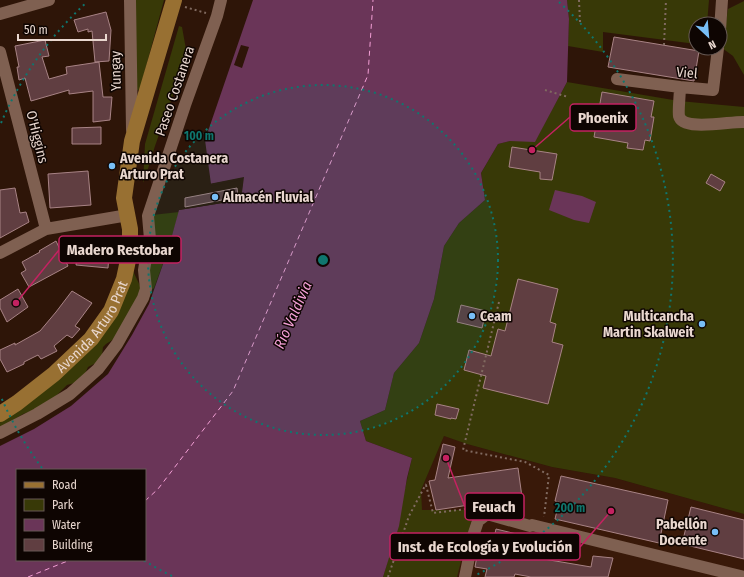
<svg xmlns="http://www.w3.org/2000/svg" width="744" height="577" viewBox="0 0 744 577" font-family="'Fira Sans Condensed',sans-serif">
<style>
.built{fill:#391909}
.green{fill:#383907}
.water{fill:#6a3558;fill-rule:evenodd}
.pier{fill:#2e1508}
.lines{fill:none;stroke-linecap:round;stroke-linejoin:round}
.ferry{stroke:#f39fd5;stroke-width:1;stroke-dasharray:5 4;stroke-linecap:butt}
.building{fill:#603e41;stroke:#a88385}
.path{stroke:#806a60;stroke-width:2;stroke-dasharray:2 3;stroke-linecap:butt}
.minor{stroke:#7f6051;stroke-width:12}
.major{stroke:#987032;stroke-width:16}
.ring{fill:none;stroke:#0f766e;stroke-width:2;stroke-dasharray:2 4}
.poi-dot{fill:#78bff7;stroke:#0e0502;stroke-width:1.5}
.labels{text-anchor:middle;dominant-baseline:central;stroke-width:3;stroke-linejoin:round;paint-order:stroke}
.street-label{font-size:14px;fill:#e9d7cf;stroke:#0e0502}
.poi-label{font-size:14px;font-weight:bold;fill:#e9d7cf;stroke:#0e0502;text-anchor:start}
.water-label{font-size:15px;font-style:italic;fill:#f39fd5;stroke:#0e0502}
.centre{fill:#0f766e;stroke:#0e0502;stroke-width:2}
.ring-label{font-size:12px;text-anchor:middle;font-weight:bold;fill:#0f766e;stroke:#0e0502;stroke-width:3;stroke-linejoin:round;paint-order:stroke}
.leader{fill:none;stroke:#c42261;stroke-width:1.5}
.callout-dot{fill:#c42261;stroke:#0e0502;stroke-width:1.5}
.callout{fill:#0e0502;stroke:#c42261;stroke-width:1.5}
.callout-label{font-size:15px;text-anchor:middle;font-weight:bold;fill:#e9d7cf}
</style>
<rect width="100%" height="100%" fill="#2e1508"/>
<path class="built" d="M 444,436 L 467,444 L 552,467 L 615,478 L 744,514 L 744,577 L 383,577 Z"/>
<path class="green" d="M 135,0 L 164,0 L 140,89 L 136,91 Z
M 567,0 L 709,0 L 707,24 L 696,24 L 696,44 L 603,32 L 603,52 L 568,46 L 569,19 Z
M 744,1 L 744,75 L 733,56 L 722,48 L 728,9 Z
M 179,26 L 182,27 L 187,55 L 155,146 L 146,175 L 143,183 L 145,144 Z
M 567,82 L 679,101 L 744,107 L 744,514 L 615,478 L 552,467 L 467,444 L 444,436 L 421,490 L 422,510 L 474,510 L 457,577 L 383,577 L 390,553 L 412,458 L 366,441 L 360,421 L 385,410 L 394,373 L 419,343 L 434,299 L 444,246 L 459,223 L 485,200 L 481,173 L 498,144 L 510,141 L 535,141 Z
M 179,212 L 168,250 L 154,288 L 150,291 L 149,263 L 152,215 Z
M 133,271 L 142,290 L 114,339 L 106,344 L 103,347 L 102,356 L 96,363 L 88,367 L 84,376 L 78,382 L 67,385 L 49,403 L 42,407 L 23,414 L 0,428 L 0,422 L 68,371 Z"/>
<path class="water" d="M 253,0 L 567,0 L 569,19 L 567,82 L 535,142 L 510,141 L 498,144 L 481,173 L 485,200 L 459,223 L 444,246 L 434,299 L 419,343 L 394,373 L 385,410 L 360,421 L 366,441 L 412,458 L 407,478 L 399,526 L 383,577 L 0,577 L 0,446 L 34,429 L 71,406 L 108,374 L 132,335 L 149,304 L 168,250 L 179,210 L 241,200 L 243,178 L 211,184 L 205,140 ZM 17,470 L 145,470 L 145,560 L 17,560 Z
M 555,190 L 582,196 L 596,202 L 589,223 L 574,220 L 549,210 Z"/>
<path class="pier" d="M 241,45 L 249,47 L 242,68 L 234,65 Z
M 244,177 L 241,200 L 179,210 L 179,208 L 239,198 L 241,180 L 211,186 L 209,184 Z"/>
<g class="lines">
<path class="ferry" d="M 145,501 L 158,489 L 233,391 L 368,75 L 373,0
M 28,577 L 70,560"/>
</g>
<path class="building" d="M 106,12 L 111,30 L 109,61 L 95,62 L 92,31 L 88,32 L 88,29 L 78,32 L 74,20 Z
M 614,37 L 699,51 L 694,81 L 608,67 Z
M 45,40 L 49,56 L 42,57 L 49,79 L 67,74 L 66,67 L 99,62 L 103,97 L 112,97 L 110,120 L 93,122 L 93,91 L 69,94 L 69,90 L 31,101 L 25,78 L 19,80 L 17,67 L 19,67 L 15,46 Z
M 602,92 L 654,101 L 651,117 L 654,117 L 650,141 L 645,140 L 643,150 L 627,148 L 628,143 L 594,137 Z
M 101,127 L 101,144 L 72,144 L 72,128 Z
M 512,147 L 557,154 L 552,180 L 540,179 L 540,172 L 509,167 Z
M 88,171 L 91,205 L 50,208 L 48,174 Z
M 711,174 L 725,182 L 720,191 L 706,183 Z
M 15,188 L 20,213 L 26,212 L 29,222 L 0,238 L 0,190 Z
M 237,188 L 238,197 L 185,207 L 185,198 Z
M 79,238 L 110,241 L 108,268 L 76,265 Z
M 56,241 L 68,266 L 29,287 L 21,273 L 26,270 L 22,262 L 40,252 L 39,251 Z
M 518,279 L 558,289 L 550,322 L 556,324 L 552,342 L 563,345 L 548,404 L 483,388 L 486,376 L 464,370 L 469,350 L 491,356 L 498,329 L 505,331 Z
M 18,289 L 28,307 L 7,322 L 0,308 L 0,300 Z
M 72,291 L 92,303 L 75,326 L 80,329 L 72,338 L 67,335 L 54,346 L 57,351 L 41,359 L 38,355 L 24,362 L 24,364 L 7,372 L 0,359 L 0,350 L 15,343 L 15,345 L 40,331 L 56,312 Z
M 461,305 L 486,311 L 482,328 L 457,322 Z
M 437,404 L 459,409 L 456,419 L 451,418 L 451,419 L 435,415 Z
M 443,444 L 455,447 L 448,478 L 518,468 L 522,497 L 436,510 L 429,481 L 435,480 Z
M 561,476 L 668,500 L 659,543 L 555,519 L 559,502 L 555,501 Z
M 691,507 L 744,520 L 744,559 L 682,544 Z
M 496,529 L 525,536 L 520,555 L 591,567 L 593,556 L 613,558 L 608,577 L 531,577 L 515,574 L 514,577 L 485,577 L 487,569 L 475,567 L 480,539 L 493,542 Z"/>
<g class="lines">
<path class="path" d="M 579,0 L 580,22
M 185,7 L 206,13
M 664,45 L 666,0
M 545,90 L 568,97
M 499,302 L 463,450 L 525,462 L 549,475 L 544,517
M 426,485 L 433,513 L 475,508
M 388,577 L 409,516 L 426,484"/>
<path class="minor" d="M 130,0 L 132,130
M 0,14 L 49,0
M 720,30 L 722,0
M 0,52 L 46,229
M 617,79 L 680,87 L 713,90 L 718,48
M 680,87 C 680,94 678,111 679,116 C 683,132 731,121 744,122
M 0,253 L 46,229 L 128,215
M 0,433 L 37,414 L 70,394 L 98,369 L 117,344 L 143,298 L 146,289 L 144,270 L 145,264 L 150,239 L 148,216 L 185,105 L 217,16 L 221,0
M 465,577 L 474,533 L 478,521 L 487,514 L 530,526 L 532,525 L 744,577"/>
<path class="major" id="s1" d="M 0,414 L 17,403 L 54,374 L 91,339 L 111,311 L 124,279 L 130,251 L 130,229 L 124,198 L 132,141 L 174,0"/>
</g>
<circle cx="323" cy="260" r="175" fill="#0f766e" fill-opacity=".12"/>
<g class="ring">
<circle cx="323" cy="260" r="175"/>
<path d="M172 576A350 350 0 0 1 143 560M42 468A350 350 0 0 1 1 397M1 123A350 350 0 0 1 87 2M559 2A350 350 0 0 1 474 576"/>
</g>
<g class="poi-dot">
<circle cx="112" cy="166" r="4"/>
<circle cx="215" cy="197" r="4"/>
<circle cx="472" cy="316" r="4"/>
<circle cx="702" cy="324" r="4"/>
<circle cx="715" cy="532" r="4"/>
</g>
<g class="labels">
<g class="street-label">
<text transform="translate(116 71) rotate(-91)">Yungay</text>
<text transform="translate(687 73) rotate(5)">Viel</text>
<text transform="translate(175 91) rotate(-71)">Paseo Costanera</text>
<text transform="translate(37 137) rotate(76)">O'Higgins</text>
<text stroke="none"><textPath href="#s1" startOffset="129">Avenida Arturo Prat</textPath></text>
</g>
<g class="poi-label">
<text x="120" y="158">Avenida Costanera<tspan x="120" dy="16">Arturo Prat</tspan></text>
<text x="223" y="197">Almacén Fluvial</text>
<text x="480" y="316">Ceam</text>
<text x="694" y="316" text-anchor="end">Multicancha<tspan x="694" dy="16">Martin Skalweit</tspan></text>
<text x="707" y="524" text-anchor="end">Pabellón<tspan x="707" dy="16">Docente</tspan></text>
</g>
<g class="water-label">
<text transform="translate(293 315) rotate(-66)">Río Valdivia</text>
</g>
</g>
<circle cx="323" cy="260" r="6" class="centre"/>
<g class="ring-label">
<text x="199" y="140">100 m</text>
<text x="570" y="512">200 m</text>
</g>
<path class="leader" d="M532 150L570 117M16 303L59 250M446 458L465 507M611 511L580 547"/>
<g class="callout-dot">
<circle cx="532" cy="150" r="4"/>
<circle cx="16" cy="303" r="4"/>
<circle cx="446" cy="458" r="4"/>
<circle cx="611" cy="511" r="4"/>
</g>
<g class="callout">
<rect x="570" y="104" width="66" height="27" rx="4"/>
<rect x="59" y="236" width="122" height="27" rx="4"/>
<rect x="465" y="493" width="59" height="27" rx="4"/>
<rect x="390" y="533" width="190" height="27" rx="4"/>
</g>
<g class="callout-label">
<text x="603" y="123">Phoenix</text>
<text x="120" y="255">Madero Restobar</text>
<text x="494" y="512">Feuach</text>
<text x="485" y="552">Inst. de Ecología y Evolución</text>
</g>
<rect x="16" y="469" width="130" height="92" fill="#0e0502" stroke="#665954"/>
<rect x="24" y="482" width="20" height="6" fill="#987032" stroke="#665954"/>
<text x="52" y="489" font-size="12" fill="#e9d7cf">Road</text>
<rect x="24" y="499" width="20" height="12" fill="#383907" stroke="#665954"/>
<text x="52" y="509" font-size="12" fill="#e9d7cf">Park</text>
<rect x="24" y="519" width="20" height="12" fill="#6a3558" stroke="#665954"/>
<text x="52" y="529" font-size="12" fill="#e9d7cf">Water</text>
<rect x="24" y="539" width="20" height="12" fill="#603e41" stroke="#665954"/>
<text x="52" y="549" font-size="12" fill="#e9d7cf">Building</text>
<g transform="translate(708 36) rotate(154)"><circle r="19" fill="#0e0502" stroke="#665954"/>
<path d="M0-3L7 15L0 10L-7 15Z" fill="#78bff7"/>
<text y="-6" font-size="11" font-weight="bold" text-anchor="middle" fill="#e9d7cf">N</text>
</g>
<path d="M18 34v6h88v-6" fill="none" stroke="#e9d7cf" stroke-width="2"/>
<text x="24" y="34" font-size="12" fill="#e9d7cf" stroke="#0e0502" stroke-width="3" paint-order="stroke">50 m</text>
</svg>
